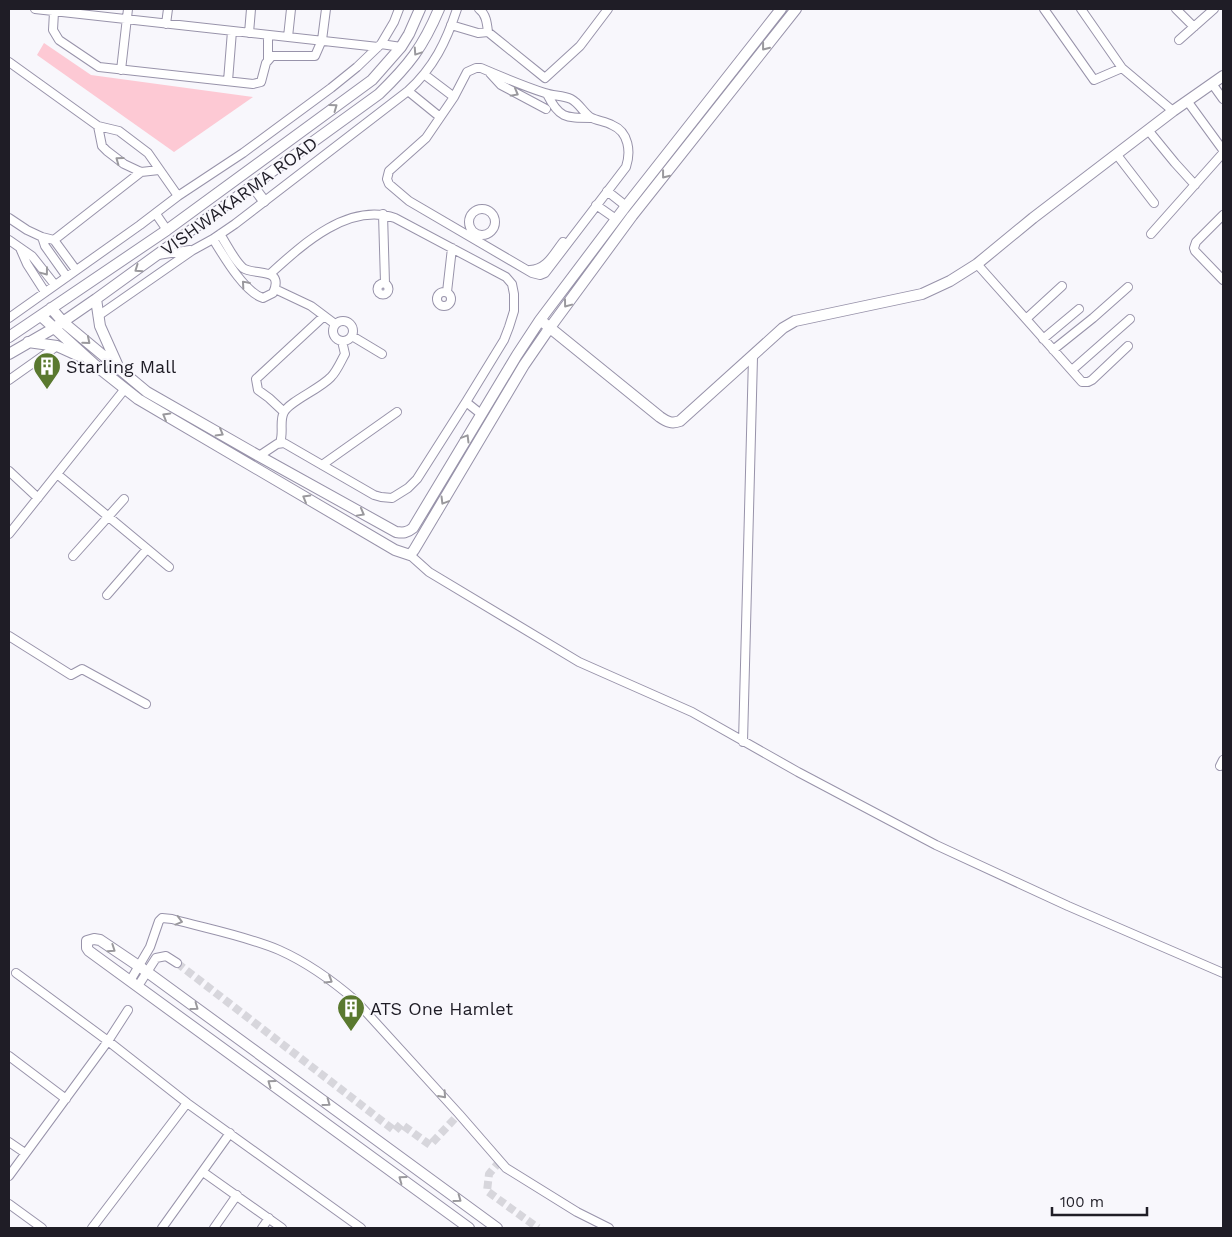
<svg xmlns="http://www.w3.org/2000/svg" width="1232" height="1237" viewBox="0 0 1232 1237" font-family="'Work Sans',sans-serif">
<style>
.green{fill:#fdc9d4}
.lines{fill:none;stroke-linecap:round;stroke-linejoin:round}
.minor-tunnel{stroke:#d7d6dc;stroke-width:8;stroke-dasharray:8 4;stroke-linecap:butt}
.minor-casing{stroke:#9893aa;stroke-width:10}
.tertiary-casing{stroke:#9893aa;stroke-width:12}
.minor{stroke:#fff;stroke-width:8}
.tertiary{stroke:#fff;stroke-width:10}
.oneway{stroke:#9a999d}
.labels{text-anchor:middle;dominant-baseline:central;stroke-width:4;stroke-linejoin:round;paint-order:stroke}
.street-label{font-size:18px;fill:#1f1d26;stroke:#f8f7fc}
.poi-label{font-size:18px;fill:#1f1d26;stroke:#f8f7fc;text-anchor:start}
</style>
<rect width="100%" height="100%" fill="#f8f7fc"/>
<path class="green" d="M 44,43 L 91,75 L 253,97 L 174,152 L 37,55 Z"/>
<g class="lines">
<path class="minor-tunnel" d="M 177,963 L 395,1131 L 401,1124 L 430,1145 L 459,1114
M 500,1161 L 489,1174 L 487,1191 L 538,1228"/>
<g class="minor-casing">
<path id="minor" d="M 35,9 L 378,47
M 479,9 C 486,14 487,23 488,32 L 545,78 L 580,46 L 608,9
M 1044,9 L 1094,80 L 1122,68 L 1173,111
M 1081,9 L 1122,68
M 1176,9 L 1194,27
M 54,12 L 53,30 L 59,40 L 99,67 L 253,84 L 261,82 L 266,63 L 272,56 L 315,56 L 322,40 L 326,9
M 166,24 L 168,9
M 451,25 L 478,33 L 488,32
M 249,33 L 251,9
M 268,35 L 268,60
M 288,37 L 291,9
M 1179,40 L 1214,9
M 381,44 L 401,47
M 9,62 L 98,126 L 119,131 L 148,153 L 178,196 L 140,225 L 9,318
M 476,68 L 481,68 C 502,77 523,86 545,93 C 553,96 563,95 571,99 C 579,103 583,112 590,117 C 597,121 605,121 612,125 C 629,132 631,152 626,167 L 545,273 L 540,275 L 532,273 L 409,201 L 389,184 L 387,179 L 389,171 L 426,138 L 454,97 L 467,72 Z
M 121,70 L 128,9
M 490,73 L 501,85 L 546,109
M 425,75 L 454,97
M 228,81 L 232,31
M 1213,85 L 1223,99
M 408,91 L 440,117
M 547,94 C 559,118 565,118 591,118
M 1188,102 L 1223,150
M 98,126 L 102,146 L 107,151 L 124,164 L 141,172 L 159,170
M 1148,130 L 1175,163 L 1195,185
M 1117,155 L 1154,203
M 607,191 L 626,206
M 178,196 L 243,153 L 331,88 L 357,67 L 381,44 L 394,22 L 399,9
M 596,205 L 616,219
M469 222a13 13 0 1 1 26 0a13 13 0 1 1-26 0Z
M 156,214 L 167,230
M 383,214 L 385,283
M 1223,215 L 1196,242 L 1194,248 L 1195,251 L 1223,280
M 9,218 L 27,230 L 42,237 L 54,240 L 76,270
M 1151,234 L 1223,153
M 42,237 L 45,246 L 67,277
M 213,239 C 223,255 244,292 263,298 L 273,293 C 285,266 254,276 243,268 C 234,260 227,245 220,234
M 9,240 L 32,256 L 55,285
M 54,240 L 141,172
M 20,248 L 27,264 L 45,292
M 158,255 L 190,250
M 977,264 L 1082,382 L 1088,382 L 1092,380 L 1128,346
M 530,270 C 547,269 553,255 563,242
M377.5 289a5.5 5.5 0 1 1 11 0a5.5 5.5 0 1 1-11 0Z
M 275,289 L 311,306 L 335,324
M437 299a7 7 0 1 1 14 0a7 7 0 1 1-14 0Z
M 447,292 L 452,248
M 98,316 L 193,250 L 213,239 L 235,224 L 408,91 C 434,67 446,42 457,9
M 1026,319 L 1062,286
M333 331a10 10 0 1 1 20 0a10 10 0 1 1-20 0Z
M 352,336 L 382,354
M 1043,339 L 1079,309
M 1053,350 L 1093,318 L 1128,287
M 1072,370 L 1130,319
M 9,380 L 57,346
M 466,402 L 481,414
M 284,412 L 269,398 L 258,390 L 256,379 L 324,316
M 280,442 C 284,433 279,421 284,412 C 290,401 320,389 331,377 C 337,371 341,361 345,354 L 342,341
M 259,456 L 277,444 L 284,443 L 374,495 L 381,497 L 392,498 L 408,488 L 417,479 L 466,402 L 504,340 L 509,327 L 514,311 L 514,294 L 512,284 L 506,277 L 395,218 C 348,202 302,245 270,274
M 322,465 L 397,412
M 9,471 L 38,498
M 57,474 L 169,567
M 9,534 L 124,390
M 410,555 L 429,572 L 579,662 L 692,712 L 798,772 L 936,845 L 1068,906 L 1223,973
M 73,556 L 124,499
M 107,595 L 147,549
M 9,636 L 71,675 L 82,669 L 146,704
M 743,742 L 753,357
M 1220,766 L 1223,760
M 16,973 L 108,1041 L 187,1103 L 361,1228
M 130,981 L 150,947 L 159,921 L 162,918 L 172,919 C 208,929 246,936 279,950 C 306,962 334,982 356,1001 L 459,1114 L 506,1168 L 577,1212 L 609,1228
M 138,986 L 156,958 L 166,956 L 177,963
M 9,1056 L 66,1099
M 9,1142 L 25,1153
M 203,1172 L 282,1228
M 9,1176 L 108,1041 L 128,1010
M 9,1204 L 42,1228
M 92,1228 L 187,1103
M 162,1228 L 230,1133
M 214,1228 L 237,1195
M 262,1228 L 269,1218"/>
</g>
<g class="tertiary-casing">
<path id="tertiary" d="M 252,185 L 264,201
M 96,299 L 100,326 L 117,364
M 51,308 L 63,322 L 147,392 L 259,456 L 396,532 C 403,533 407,533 413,528 L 517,355 L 540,320 L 626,206 L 781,9
M 41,316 L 95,365 L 138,399 L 395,550 L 410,555 L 414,550 L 524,365 L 546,333 L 632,216 L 796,9
M 544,323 L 660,417 C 667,422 672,424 680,421 L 783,328 L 795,321 L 922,294 L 950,281 L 977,264 L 1033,218 L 1173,111 L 1223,76
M 9,337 L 167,230 L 372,80 L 401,47 L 409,34 L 420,9
M 28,342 L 57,346 L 79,356
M 9,354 L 54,328 L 96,299 L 379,94 C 409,65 423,47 439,9
M 469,1228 L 89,951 L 87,948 L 87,941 L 94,939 L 100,940 L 143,969 L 497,1228"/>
</g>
<use href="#minor" class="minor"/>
<use href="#tertiary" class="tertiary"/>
</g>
<defs><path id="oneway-chevron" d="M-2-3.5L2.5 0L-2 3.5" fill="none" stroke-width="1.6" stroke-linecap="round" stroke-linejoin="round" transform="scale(1.25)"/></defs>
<g class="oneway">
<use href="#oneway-chevron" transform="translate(765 47) rotate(128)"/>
<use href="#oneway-chevron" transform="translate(417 52) rotate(124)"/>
<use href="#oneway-chevron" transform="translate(515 93) rotate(29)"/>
<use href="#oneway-chevron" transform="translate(334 107) rotate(-36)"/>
<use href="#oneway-chevron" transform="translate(119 160) rotate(-144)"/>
<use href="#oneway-chevron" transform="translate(665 175) rotate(128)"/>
<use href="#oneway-chevron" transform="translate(138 269) rotate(145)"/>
<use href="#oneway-chevron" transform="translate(45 272) rotate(53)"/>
<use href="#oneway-chevron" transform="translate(245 284) rotate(-131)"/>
<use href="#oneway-chevron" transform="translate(567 304) rotate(127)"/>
<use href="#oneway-chevron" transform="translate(87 341) rotate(40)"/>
<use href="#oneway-chevron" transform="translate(166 416) rotate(-150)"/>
<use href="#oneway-chevron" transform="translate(220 433) rotate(30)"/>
<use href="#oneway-chevron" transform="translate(466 438) rotate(-59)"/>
<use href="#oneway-chevron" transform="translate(306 498) rotate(-150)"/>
<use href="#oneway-chevron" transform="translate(444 501) rotate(121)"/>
<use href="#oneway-chevron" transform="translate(361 513) rotate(29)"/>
<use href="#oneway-chevron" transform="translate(179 921) rotate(15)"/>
<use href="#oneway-chevron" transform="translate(112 949) rotate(34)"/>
<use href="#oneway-chevron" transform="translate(329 980) rotate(32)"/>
<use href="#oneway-chevron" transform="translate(195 1007) rotate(36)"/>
<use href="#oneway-chevron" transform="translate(271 1083) rotate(-144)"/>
<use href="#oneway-chevron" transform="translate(443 1095) rotate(48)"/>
<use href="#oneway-chevron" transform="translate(327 1103) rotate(36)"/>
<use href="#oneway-chevron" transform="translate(402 1179) rotate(-144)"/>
<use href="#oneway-chevron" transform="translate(458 1199) rotate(36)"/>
</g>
<defs>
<g id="building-pin" transform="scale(1.4375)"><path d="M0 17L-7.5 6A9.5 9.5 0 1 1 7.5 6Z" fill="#5a792f" stroke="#f8f7fc"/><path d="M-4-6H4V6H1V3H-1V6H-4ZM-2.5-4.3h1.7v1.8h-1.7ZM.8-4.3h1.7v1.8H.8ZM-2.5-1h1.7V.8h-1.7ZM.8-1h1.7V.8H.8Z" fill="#fff"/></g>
</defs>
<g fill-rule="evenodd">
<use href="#building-pin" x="47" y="366"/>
<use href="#building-pin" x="351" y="1008"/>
</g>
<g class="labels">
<g class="street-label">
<text transform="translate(239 196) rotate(-36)">VISHWAKARMA ROAD</text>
</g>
<g class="poi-label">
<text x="66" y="366">Starling Mall</text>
<text x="370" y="1008">ATS One Hamlet</text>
</g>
</g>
<rect width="1232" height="1237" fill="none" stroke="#1f1d26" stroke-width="20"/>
<path d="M1052 1207v8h95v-8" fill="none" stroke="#1f1d26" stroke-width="2.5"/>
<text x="1060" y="1207" font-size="15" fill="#1f1d26" stroke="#f8f7fc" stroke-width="4" paint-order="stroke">100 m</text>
</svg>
